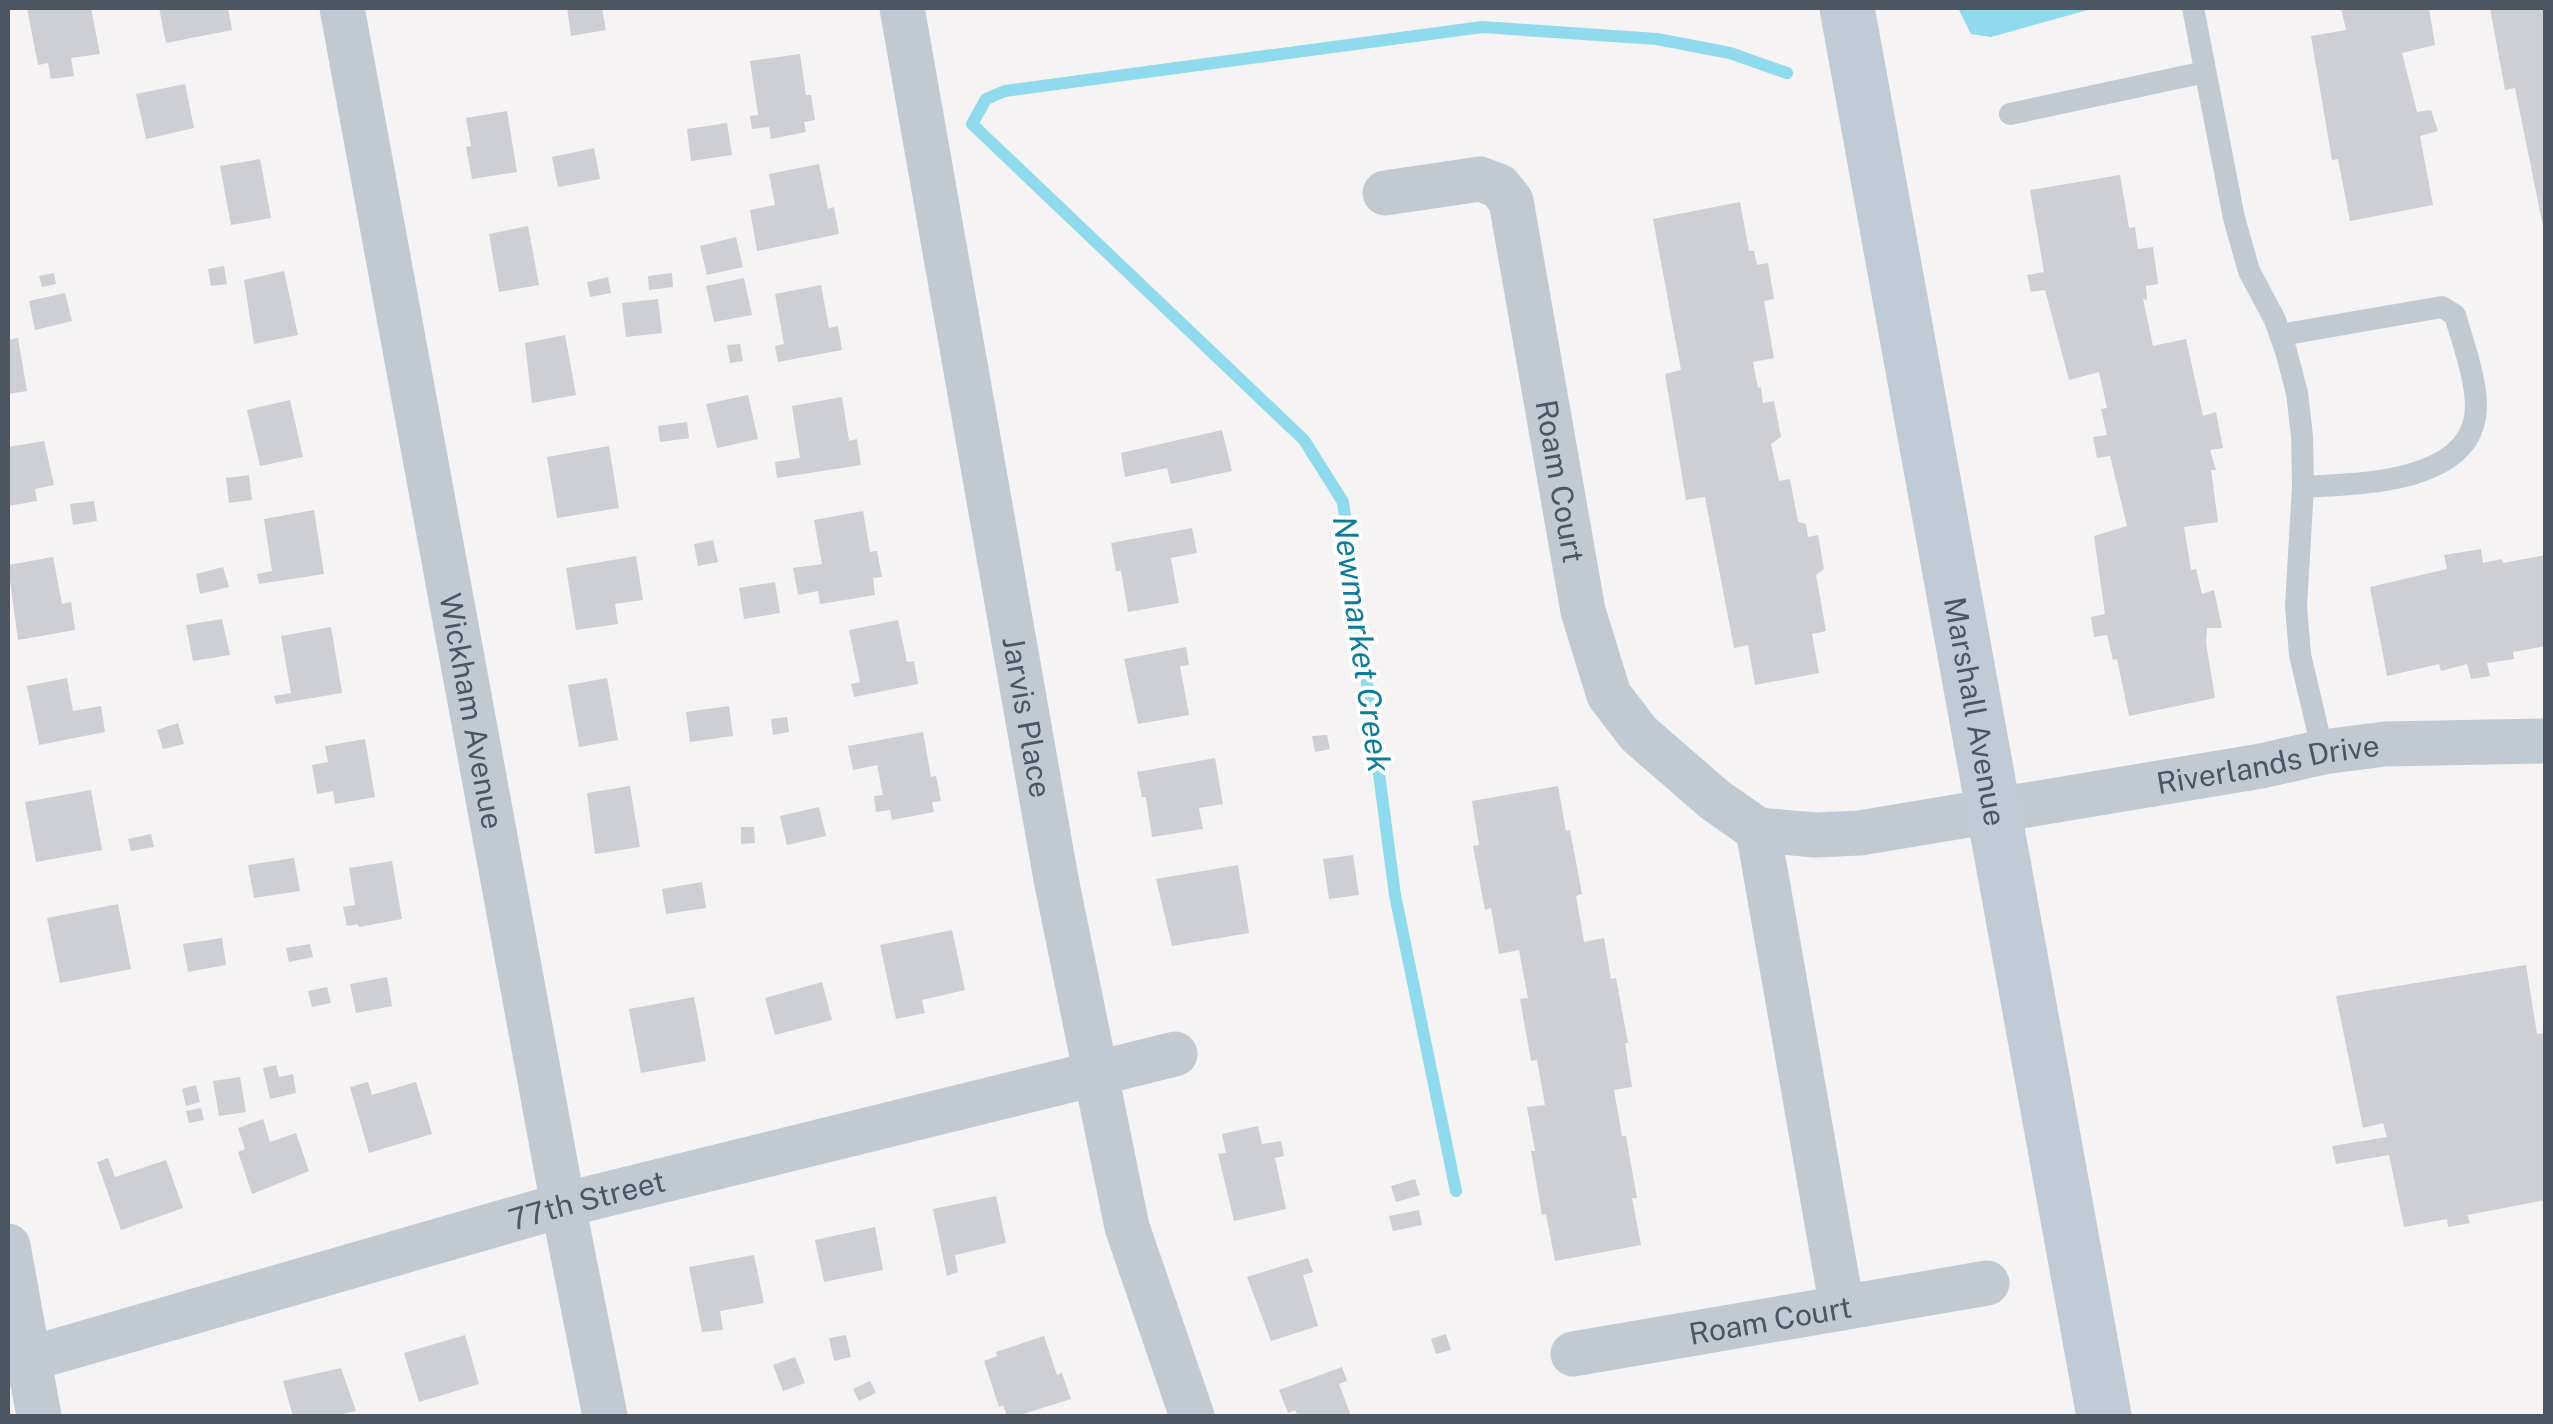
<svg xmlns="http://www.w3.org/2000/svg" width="2553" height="1424" viewBox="0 0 2553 1424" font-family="'Public Sans',sans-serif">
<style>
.water{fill:#90daee}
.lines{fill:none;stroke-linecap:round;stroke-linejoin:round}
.stream{stroke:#90daee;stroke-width:12}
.building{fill:#cdcfd5}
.lane{stroke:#c1cad2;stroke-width:22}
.street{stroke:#c1cad2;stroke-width:45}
.secondary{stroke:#c1cbd6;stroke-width:55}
.labels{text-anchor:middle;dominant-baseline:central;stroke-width:8;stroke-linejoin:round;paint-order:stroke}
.street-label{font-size:30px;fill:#4a5661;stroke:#fff}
.water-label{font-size:32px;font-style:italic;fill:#0c7c9b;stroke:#fff}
</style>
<rect width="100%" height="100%" fill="#f5f3f3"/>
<path class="water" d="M 1958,8 L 2095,8 L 1991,37 L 1971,34 Z"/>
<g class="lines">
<path class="stream" d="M 1456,1191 L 1395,895 L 1343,502 L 1304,440 L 972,124 L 986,99 L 1005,91 L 1482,27 L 1657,39 L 1730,53 L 1787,73"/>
</g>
<path class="building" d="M 27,8 L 91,8 L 100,54 L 71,58 L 74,76 L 51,79 L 48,63 L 38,65 Z
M 159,8 L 228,8 L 232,30 L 166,43 Z
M 567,8 L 602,8 L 606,30 L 571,36 Z
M 2341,8 L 2429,8 L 2435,45 L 2402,53 L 2417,112 L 2431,110 L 2438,131 L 2420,136 L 2433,205 L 2350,221 L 2338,159 L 2332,160 L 2311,36 L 2346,30 Z
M 2490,8 L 2546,8 L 2546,241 L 2515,88 L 2505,90 Z
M 800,54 L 806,95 L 811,95 L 815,120 L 804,122 L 806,132 L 771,139 L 769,127 L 752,129 L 750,116 L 758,115 L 750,61 Z
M 185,84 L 194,128 L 146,139 L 136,94 Z
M 507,111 L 517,172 L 472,179 L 466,147 L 471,146 L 466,118 Z
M 727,123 L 732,155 L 691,161 L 687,129 Z
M 594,148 L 600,179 L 558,187 L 552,157 Z
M 260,159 L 271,218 L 231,225 L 220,166 Z
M 819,164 L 828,209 L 834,207 L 839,234 L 757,251 L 750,210 L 775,205 L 769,174 Z
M 2120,175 L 2129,228 L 2135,227 L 2138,249 L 2153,247 L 2158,284 L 2146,286 L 2147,300 L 2143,299 L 2153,346 L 2186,339 L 2203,416 L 2216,412 L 2223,448 L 2210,450 L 2216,470 L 2211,470 L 2218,522 L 2184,527 L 2191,570 L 2196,569 L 2202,594 L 2214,590 L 2222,628 L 2207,628 L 2206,643 L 2215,698 L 2129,716 L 2117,659 L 2113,660 L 2107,635 L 2094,637 L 2091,617 L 2105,614 L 2094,536 L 2127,526 L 2110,456 L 2097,458 L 2093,437 L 2107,435 L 2101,409 L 2107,408 L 2099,372 L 2069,380 L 2045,290 L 2031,292 L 2027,275 L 2044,272 L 2030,190 Z
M 1740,202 L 1749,251 L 1754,251 L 1757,265 L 1768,263 L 1774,299 L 1764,301 L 1774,358 L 1753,362 L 1758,388 L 1761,387 L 1763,403 L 1774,401 L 1781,437 L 1771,444 L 1779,481 L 1790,479 L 1798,522 L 1806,524 L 1808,537 L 1818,535 L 1824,569 L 1816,575 L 1826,631 L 1812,634 L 1819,673 L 1755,685 L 1748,645 L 1734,648 L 1705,497 L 1686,500 L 1665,374 L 1681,370 L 1653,219 Z
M 528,226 L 539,285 L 499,292 L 489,234 Z
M 736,237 L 743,267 L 707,275 L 700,246 Z
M 224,266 L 227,284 L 211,286 L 208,269 Z
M 284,271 L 298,335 L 254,344 L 244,280 Z
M 54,273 L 56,284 L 42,287 L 39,276 Z
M 672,273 L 673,287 L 649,290 L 648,276 Z
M 608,277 L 611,293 L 590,297 L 587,282 Z
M 744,278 L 752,315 L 714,322 L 706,286 Z
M 821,285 L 829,328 L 838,326 L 842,350 L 778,362 L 775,346 L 784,344 L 775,294 Z
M 65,293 L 72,321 L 35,330 L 29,301 Z
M 658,299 L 662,333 L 626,337 L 622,303 Z
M 565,335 L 576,395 L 532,403 L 525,343 Z
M 18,338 L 27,391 L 8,394 L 8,340 Z
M 740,344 L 743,361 L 730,363 L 727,345 Z
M 748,395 L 758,439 L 717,448 L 706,404 Z
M 842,397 L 849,441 L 857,439 L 861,465 L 777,478 L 775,462 L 800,458 L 792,406 Z
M 290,400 L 303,457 L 260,466 L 247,410 Z
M 687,422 L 689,438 L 660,442 L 658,426 Z
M 1222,430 L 1232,471 L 1171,484 L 1167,468 L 1125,477 L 1121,453 Z
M 44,441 L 54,485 L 35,489 L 37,501 L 8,506 L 8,447 Z
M 609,446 L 619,508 L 557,518 L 547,457 Z
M 249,475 L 252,500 L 229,503 L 226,478 Z
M 94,501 L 97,521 L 73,525 L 70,504 Z
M 314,510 L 324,574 L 259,584 L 257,574 L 272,571 L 264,519 Z
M 863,511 L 870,552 L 877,551 L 882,577 L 873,578 L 875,595 L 820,604 L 818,591 L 798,595 L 793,568 L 822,564 L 814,520 Z
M 1192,528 L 1197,553 L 1171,558 L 1179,603 L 1128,612 L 1121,571 L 1116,571 L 1111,543 Z
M 713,540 L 718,562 L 698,566 L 694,544 Z
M 2481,549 L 2483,563 L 2502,559 L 2503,563 L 2546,555 L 2546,646 L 2513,652 L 2514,659 L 2487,663 L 2490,676 L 2471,679 L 2467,664 L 2441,671 L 2439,664 L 2387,676 L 2370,587 L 2447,569 L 2444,555 Z
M 636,556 L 643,600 L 615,604 L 618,624 L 576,630 L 566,568 Z
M 53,557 L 62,604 L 71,602 L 75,630 L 18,640 L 8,565 Z
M 223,567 L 229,587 L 200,594 L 196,574 Z
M 775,582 L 780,613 L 744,619 L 739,588 Z
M 222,619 L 230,655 L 193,661 L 186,625 Z
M 898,620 L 907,662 L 914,661 L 918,684 L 854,697 L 851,684 L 860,682 L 849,630 Z
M 331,627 L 342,693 L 276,704 L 274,696 L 291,693 L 281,636 Z
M 1186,647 L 1189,665 L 1180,666 L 1189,715 L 1138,724 L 1124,659 Z
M 67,678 L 73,711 L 101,706 L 105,732 L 39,745 L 27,686 Z
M 607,678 L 618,740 L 579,747 L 568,685 Z
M 729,706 L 733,736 L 690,742 L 686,712 Z
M 787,717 L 789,732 L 773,735 L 771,719 Z
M 178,723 L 184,744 L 163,749 L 157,730 Z
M 923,732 L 931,777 L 936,776 L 941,801 L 932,802 L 934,812 L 892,820 L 890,810 L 876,812 L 874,796 L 883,795 L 877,765 L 853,770 L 848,746 Z
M 1327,735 L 1330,749 L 1315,752 L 1312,736 Z
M 365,739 L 375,797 L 335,804 L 333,791 L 317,794 L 312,765 L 328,762 L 325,746 Z
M 1215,758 L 1223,804 L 1199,808 L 1203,829 L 1152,837 L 1146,797 L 1142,797 L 1137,772 Z
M 630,786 L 640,847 L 595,854 L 587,793 Z
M 1558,786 L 1566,831 L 1570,830 L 1582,894 L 1576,896 L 1584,942 L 1604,938 L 1611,979 L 1616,978 L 1628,1043 L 1625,1043 L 1632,1087 L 1614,1090 L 1622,1136 L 1626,1136 L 1637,1198 L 1632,1198 L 1641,1245 L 1555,1261 L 1546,1214 L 1542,1215 L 1531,1151 L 1535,1151 L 1527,1107 L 1545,1105 L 1537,1060 L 1531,1061 L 1520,999 L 1528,998 L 1519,950 L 1499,954 L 1491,908 L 1485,910 L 1473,846 L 1479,845 L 1472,801 Z
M 91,790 L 102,850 L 36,862 L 25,802 Z
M 819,807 L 826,836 L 787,845 L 780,816 Z
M 741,827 L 754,827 L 755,843 L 741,844 Z
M 151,834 L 154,847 L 131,851 L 128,839 Z
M 1353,855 L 1359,895 L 1329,899 L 1323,859 Z
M 294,858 L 300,891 L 254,898 L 248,865 Z
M 392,861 L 402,919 L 359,927 L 358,924 L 347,926 L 343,907 L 355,905 L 349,868 Z
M 1238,865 L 1249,933 L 1172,946 L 1156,879 Z
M 702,882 L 706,908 L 666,914 L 662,889 Z
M 118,904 L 131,969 L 60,983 L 47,918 Z
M 952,930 L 965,990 L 922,1000 L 925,1013 L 896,1019 L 880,945 Z
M 222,938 L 226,965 L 188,972 L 183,944 Z
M 310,944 L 313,957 L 289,962 L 286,948 Z
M 2526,965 L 2537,1034 L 2546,1033 L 2546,1200 L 2467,1215 L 2470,1223 L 2448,1227 L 2447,1219 L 2404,1227 L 2389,1155 L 2336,1164 L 2332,1146 L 2387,1137 L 2383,1123 L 2363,1128 L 2336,996 Z
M 387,977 L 392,1006 L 356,1013 L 350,984 Z
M 822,982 L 832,1020 L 775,1035 L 765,998 Z
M 327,987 L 331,1003 L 312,1007 L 308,991 Z
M 694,997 L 706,1061 L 641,1073 L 629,1009 Z
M 276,1065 L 279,1077 L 293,1074 L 296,1093 L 270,1099 L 263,1068 Z
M 240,1077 L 246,1112 L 219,1116 L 213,1081 Z
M 368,1082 L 372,1095 L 416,1082 L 432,1134 L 369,1153 L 350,1087 Z
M 196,1085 L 200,1102 L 186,1106 L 182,1089 Z
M 201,1108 L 204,1120 L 189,1123 L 186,1111 Z
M 263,1119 L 270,1142 L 296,1133 L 309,1171 L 252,1194 L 238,1152 L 245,1149 L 238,1128 Z
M 1258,1126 L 1262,1144 L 1281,1141 L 1284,1156 L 1275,1158 L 1286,1209 L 1234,1221 L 1218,1154 L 1226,1153 L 1222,1134 Z
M 108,1158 L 115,1177 L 166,1160 L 183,1208 L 121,1230 L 97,1162 Z
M 1415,1179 L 1420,1195 L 1396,1202 L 1391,1186 Z
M 996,1196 L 1006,1243 L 955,1255 L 958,1272 L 947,1276 L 933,1209 Z
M 1419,1210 L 1422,1225 L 1393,1231 L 1389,1216 Z
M 875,1227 L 883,1270 L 824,1282 L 815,1240 Z
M 754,1255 L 764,1303 L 720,1311 L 723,1330 L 702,1332 L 689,1267 Z
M 1308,1258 L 1313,1272 L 1303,1275 L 1318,1326 L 1271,1341 L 1247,1277 Z
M 1446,1334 L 1451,1350 L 1436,1354 L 1431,1339 Z
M 465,1335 L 479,1384 L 419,1402 L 404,1353 Z
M 846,1335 L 851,1357 L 834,1361 L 829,1338 Z
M 1044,1336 L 1057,1375 L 1062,1373 L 1071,1399 L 1017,1416 L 1007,1416 L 1003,1405 L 999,1407 L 984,1361 L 997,1356 L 996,1352 Z
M 795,1357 L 805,1383 L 783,1391 L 773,1365 Z
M 1342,1367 L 1347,1381 L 1339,1384 L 1351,1416 L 1298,1416 L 1295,1410 L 1288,1413 L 1279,1390 Z
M 341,1368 L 356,1411 L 334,1416 L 293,1416 L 283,1381 Z
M 870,1381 L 876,1393 L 859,1401 L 853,1389 Z"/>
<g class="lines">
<path class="lane" d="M 2193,8 L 2234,218 L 2249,271 L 2275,320 L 2286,351 L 2297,393 L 2302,436 L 2303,487 L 2296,606 L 2300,655 L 2323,752
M 2010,114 L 2205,72
M 2280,335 L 2442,307 L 2455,315 C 2463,344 2482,393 2474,422 C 2459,484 2354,484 2303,487"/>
<g class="street">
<path id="s1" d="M 342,8 L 563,1205 L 605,1416"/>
<path id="s2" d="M 902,8 L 1056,879 L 1127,1227 L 1192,1416"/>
<path id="s3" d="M 1385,193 L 1480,179 L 1499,186 L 1511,201 L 1583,611 L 1609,695 L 1639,734 L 1715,800 L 1758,830 L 1815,835 L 1860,833 L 2261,766 L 2323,752 L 2385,744 L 2546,741"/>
<path d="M 1758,830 L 1842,1308"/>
<path d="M 8,1246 L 39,1416"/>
<path id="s4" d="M 1573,1354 L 1987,1283"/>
<path id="s5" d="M 8,1365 L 563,1205 L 1175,1054"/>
</g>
<path class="secondary" id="s6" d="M 1847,8 L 2104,1416"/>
</g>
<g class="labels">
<g class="street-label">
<text stroke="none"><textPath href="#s3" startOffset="420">Roam Court</textPath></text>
<text stroke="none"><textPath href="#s1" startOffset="715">Wickham Avenue</textPath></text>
<text stroke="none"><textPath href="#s6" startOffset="715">Marshall Avenue</textPath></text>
<text stroke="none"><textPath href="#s2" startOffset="720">Jarvis Place</textPath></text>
<text stroke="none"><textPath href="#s3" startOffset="1358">Riverlands Drive</textPath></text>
<text stroke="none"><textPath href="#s5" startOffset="602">77th Street</textPath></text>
<text stroke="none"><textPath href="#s4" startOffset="200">Roam Court</textPath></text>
</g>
<g class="water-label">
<text transform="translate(1362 644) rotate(82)">Newmarket Creek</text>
</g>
</g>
<rect width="2553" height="1424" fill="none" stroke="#4a5661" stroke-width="20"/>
</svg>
